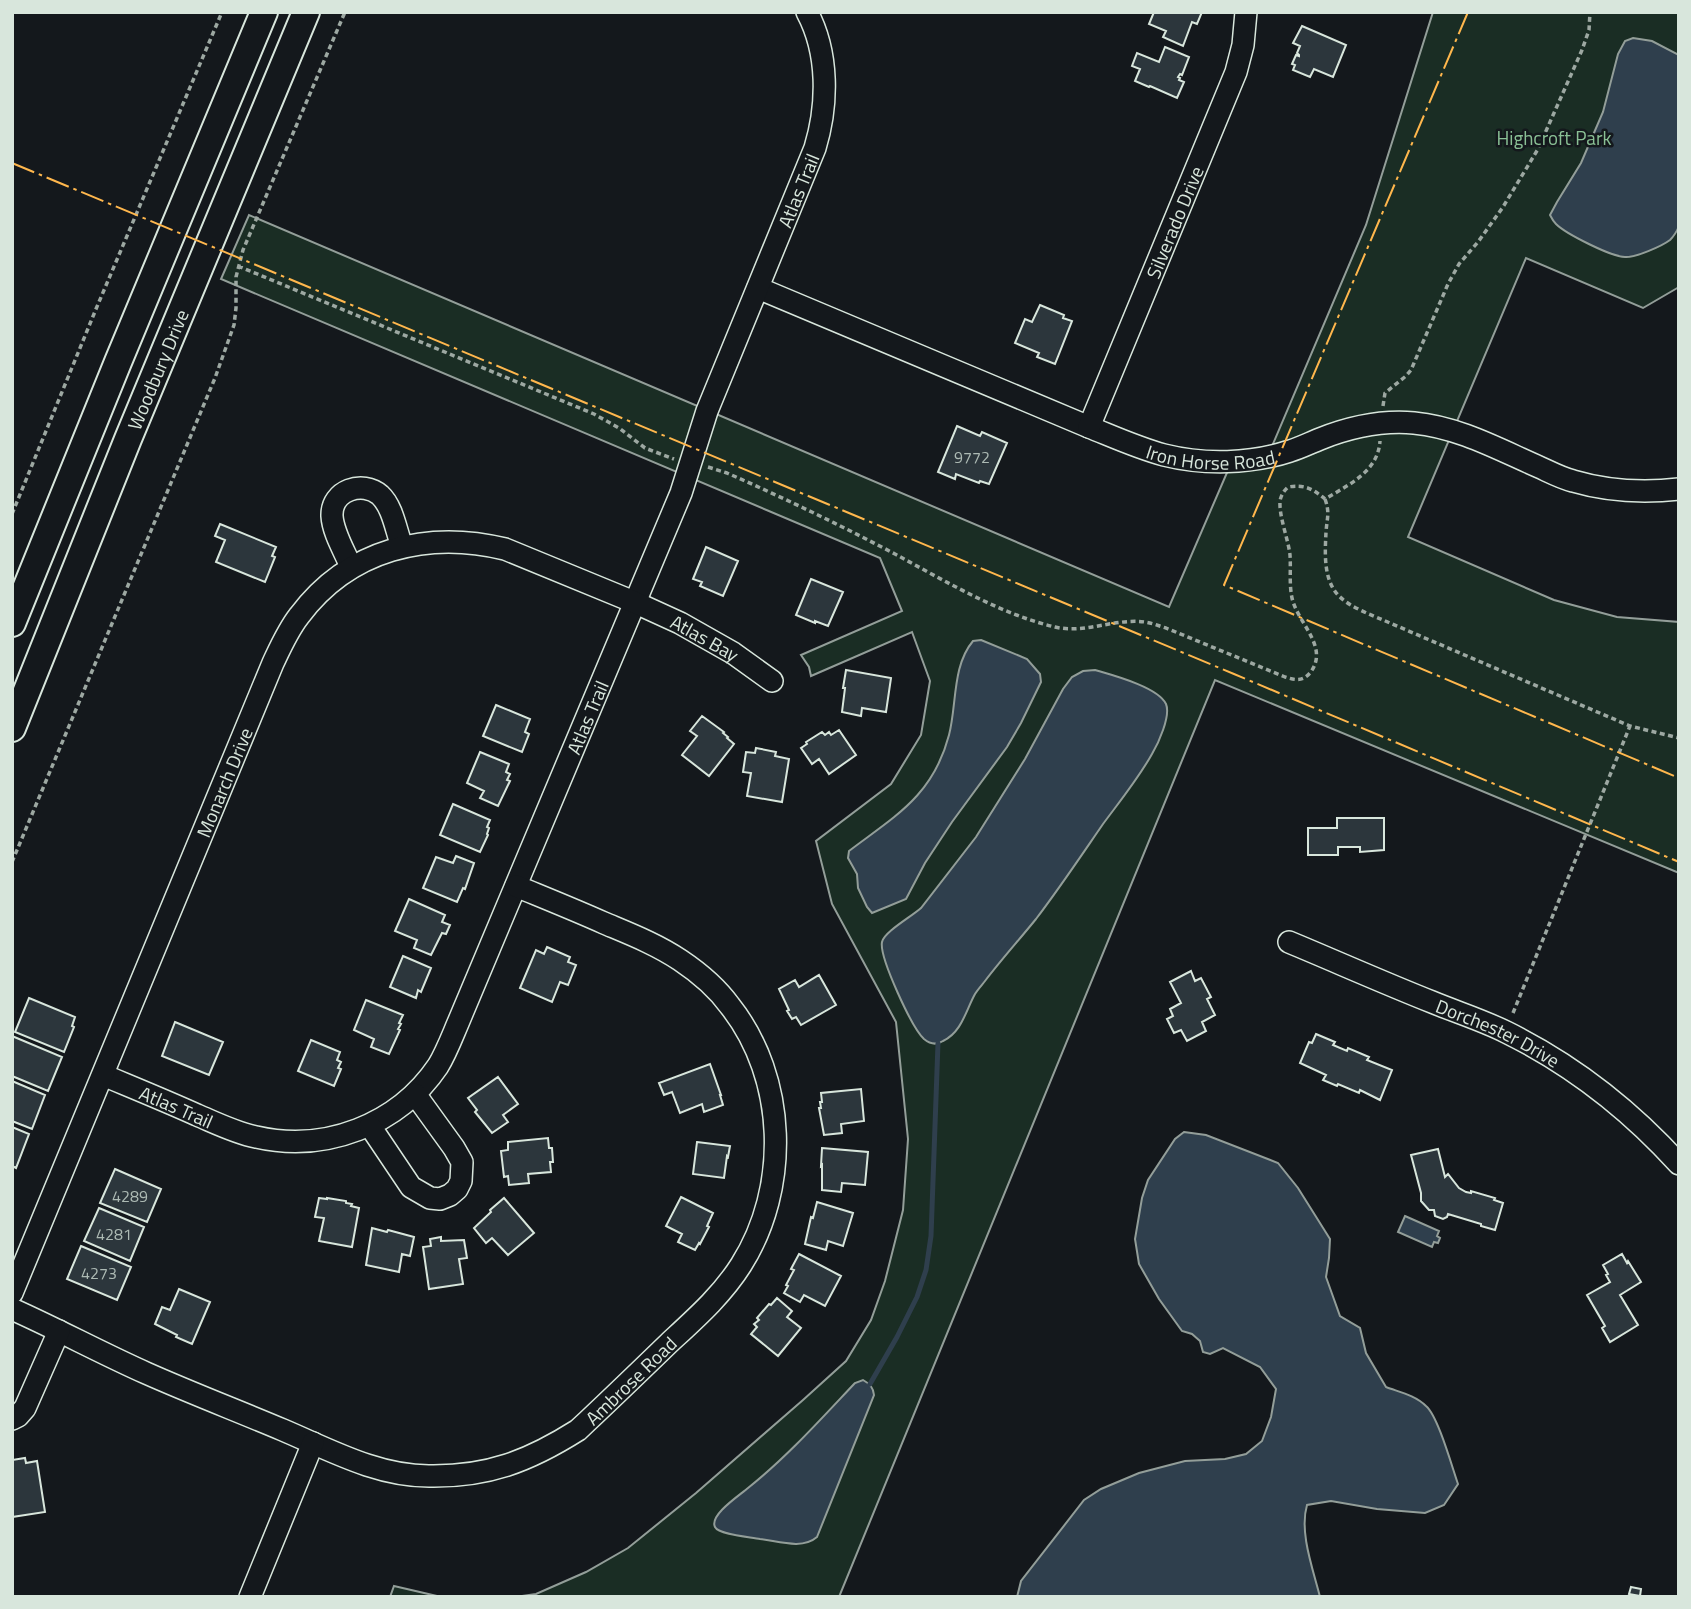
<svg xmlns="http://www.w3.org/2000/svg" width="1691" height="1609" viewBox="0 0 1691 1609" font-family="'Titillium Web',sans-serif">
<style>
.green{fill:#1a2d24;stroke:#939e99;stroke-width:2}
.water{fill:#2f3f4d;stroke:#939e99;stroke-width:2}
.lines{fill:none;stroke-linecap:round;stroke-linejoin:round}
.stream{stroke:#2f3f4d;stroke-width:5}
.building{fill:#2c363c;stroke:#d8e6dc;stroke-width:2}
.minor-casing{stroke:#d8e6dc;stroke-width:24}
.major-casing{stroke:#d8e6dc;stroke-width:30}
.path{stroke:#9da8a2;stroke-width:3.5;stroke-dasharray:5 3.5;stroke-linecap:butt}
.minor{stroke:#14181c;stroke-width:21}
.major{stroke:#14181c;stroke-width:26}
.power{stroke:#ffb74d;stroke-width:2;stroke-dasharray:24 5 3.5 5;stroke-linecap:butt}
.labels{text-anchor:middle;dominant-baseline:central;stroke-width:5;stroke-linejoin:round;paint-order:stroke}
.number-label{font-size:16px;fill:#adbab4}
.park-label{font-size:19px;fill:#8ac095;stroke:#14181c}
.street-label{font-size:19px;fill:#d8e6dc;stroke:#14181c}
</style>
<rect width="100%" height="100%" fill="#14181c"/>
<path class="green" d="M 1433,12 L 1679,12 L 1679,287 L 1643,308 L 1526,258 L 1408,537 L 1554,600 L 1617,617 L 1679,622 L 1679,873 L 1215,680 L 839,1597 L 515,1597 L 536,1594 L 586,1572 L 628,1548 L 696,1493 L 803,1400 L 846,1361 L 871,1320 L 885,1281 L 903,1210 L 908,1139 L 896,1022 L 832,904 L 816,841 L 891,784 L 921,735 L 930,681 L 912,632 L 811,676 L 809,667 L 801,655 L 902,611 L 880,558 L 221,279 L 249,215 L 1169,607 L 1232,461 L 1267,458 L 1366,225 Z
M 394,1586 L 437,1596 L 441,1597 L 390,1597 Z"/>
<path class="water" d="M 1633,38 L 1652,41 L 1679,55 L 1679,226 C 1677,231 1674,236 1670,240 C 1662,246 1635,258 1625,257 C 1612,257 1566,234 1556,224 C 1555,223 1551,217 1550,215 L 1557,202 L 1581,163 L 1603,112 L 1618,54 L 1625,41 Z
M 981,640 L 1027,659 L 1040,674 L 1041,682 L 1021,723 L 1007,747 L 952,822 L 925,863 L 906,899 L 872,913 L 867,907 L 858,888 L 857,874 L 848,858 L 849,851 C 895,816 933,796 949,735 C 957,704 952,666 973,641 Z
M 1095,670 C 1112,675 1158,687 1166,704 C 1171,716 1158,744 1152,754 C 1138,779 1120,801 1103,824 C 1081,856 1059,889 1036,919 C 1019,940 1001,960 985,981 C 982,985 978,989 975,994 C 966,1010 962,1032 943,1041 C 937,1045 930,1044 924,1039 C 912,1028 879,957 882,942 C 884,932 911,917 921,908 L 976,837 L 1025,759 L 1063,689 L 1072,677 L 1083,671 Z
M 1184,1132 L 1206,1135 L 1278,1163 L 1298,1188 L 1330,1239 L 1329,1258 L 1326,1277 L 1340,1316 L 1360,1328 L 1366,1353 L 1386,1387 C 1399,1392 1415,1395 1426,1406 C 1438,1416 1452,1467 1458,1484 L 1444,1505 L 1425,1513 L 1377,1509 L 1331,1501 L 1307,1505 C 1299,1532 1313,1569 1320,1597 L 1017,1597 L 1021,1581 L 1084,1500 L 1101,1489 L 1139,1473 L 1185,1461 L 1225,1459 L 1246,1454 L 1262,1441 L 1271,1417 L 1276,1389 L 1260,1367 L 1223,1348 L 1210,1354 L 1203,1352 L 1200,1341 L 1192,1334 L 1182,1331 L 1159,1299 L 1139,1264 L 1135,1239 L 1142,1198 L 1148,1180 L 1175,1139 Z
M 1405,1216 L 1439,1231 L 1437,1236 L 1440,1238 L 1438,1243 L 1434,1242 L 1432,1247 L 1398,1232 Z
M 863,1380 C 870,1384 873,1387 874,1395 L 817,1537 C 802,1550 778,1541 760,1539 C 751,1537 719,1535 715,1527 C 709,1515 740,1495 748,1488 C 787,1457 821,1419 855,1383 Z"/>
<g class="lines">
<path class="stream" d="M 870,1384 L 897,1337 L 917,1297 L 926,1270 L 931,1236 L 938,1043"/>
</g>
<path class="building" d="M 1154,12 L 1202,12 L 1197,24 L 1192,22 L 1183,46 L 1163,37 L 1166,31 L 1149,24 Z
M 1302,26 L 1346,45 L 1333,77 L 1314,69 L 1310,77 L 1293,70 L 1295,65 L 1292,64 L 1296,55 L 1299,56 L 1299,55 L 1297,53 L 1300,46 L 1293,43 Z
M 1165,47 L 1189,57 L 1182,75 L 1180,74 L 1178,77 L 1180,78 L 1179,80 L 1184,82 L 1177,98 L 1150,86 L 1149,87 L 1135,81 L 1140,69 L 1132,66 L 1137,53 L 1159,62 Z
M 1040,305 L 1064,315 L 1063,318 L 1072,321 L 1055,364 L 1037,357 L 1039,353 L 1015,343 L 1025,319 L 1032,322 Z
M 957,426 L 980,436 L 982,432 L 1007,443 L 989,484 L 980,481 L 979,483 L 956,474 L 955,479 L 938,472 Z
M 220,524 L 276,547 L 272,556 L 275,557 L 265,582 L 216,562 L 225,540 L 215,536 Z
M 706,547 L 738,561 L 723,596 L 700,586 L 702,582 L 693,579 Z
M 811,579 L 843,592 L 828,626 L 815,621 L 815,623 L 796,615 Z
M 846,670 L 891,678 L 886,712 L 862,708 L 861,716 L 842,712 L 845,688 L 843,688 Z
M 496,705 L 530,719 L 525,732 L 529,734 L 522,752 L 483,736 Z
M 702,716 L 724,732 L 723,733 L 728,737 L 727,738 L 734,744 L 709,776 L 682,755 L 697,736 L 690,731 Z
M 839,730 L 856,755 L 829,774 L 819,759 L 812,764 L 801,748 L 807,744 L 806,742 L 822,732 L 825,735 L 829,732 L 831,735 Z
M 756,748 L 776,752 L 775,756 L 789,759 L 782,802 L 747,796 L 751,773 L 743,772 L 746,752 L 755,753 Z
M 480,752 L 509,764 L 506,772 L 510,774 L 507,780 L 510,781 L 498,806 L 480,798 L 484,791 L 467,783 Z
M 453,804 L 490,820 L 487,827 L 489,828 L 487,834 L 488,835 L 480,852 L 440,835 Z
M 1337,818 L 1384,818 L 1384,850 L 1360,852 L 1360,847 L 1338,847 L 1338,855 L 1308,855 L 1308,828 L 1337,828 Z
M 456,856 L 474,863 L 465,889 L 463,888 L 457,902 L 423,888 L 436,857 L 453,863 Z
M 409,899 L 445,915 L 442,922 L 450,925 L 446,934 L 442,933 L 431,955 L 414,948 L 417,940 L 395,931 Z
M 547,947 L 570,957 L 568,962 L 576,965 L 568,985 L 560,982 L 552,1002 L 520,988 L 536,950 L 544,954 Z
M 403,956 L 431,968 L 421,992 L 418,990 L 416,998 L 390,987 Z
M 1191,971 L 1195,981 L 1201,978 L 1211,997 L 1207,999 L 1215,1015 L 1202,1022 L 1206,1031 L 1187,1041 L 1181,1030 L 1174,1033 L 1167,1019 L 1173,1016 L 1170,1009 L 1181,1003 L 1170,982 Z
M 819,975 L 836,1005 L 801,1025 L 796,1017 L 792,1019 L 787,1011 L 789,1010 L 779,989 L 795,980 L 799,987 Z
M 29,998 L 75,1017 L 72,1026 L 74,1027 L 64,1052 L 15,1032 Z
M 366,1000 L 403,1015 L 399,1023 L 401,1024 L 398,1029 L 400,1030 L 389,1054 L 371,1047 L 374,1039 L 354,1030 Z
M 175,1022 L 223,1042 L 209,1075 L 162,1056 Z
M 1316,1034 L 1335,1042 L 1333,1045 L 1347,1051 L 1348,1048 L 1369,1057 L 1367,1060 L 1392,1070 L 1380,1100 L 1360,1090 L 1359,1093 L 1338,1084 L 1337,1086 L 1323,1080 L 1326,1075 L 1300,1063 L 1309,1042 L 1312,1043 Z
M 12,1036 L 62,1057 L 48,1091 L 12,1076 Z
M 311,1040 L 340,1052 L 337,1060 L 341,1062 L 338,1068 L 341,1069 L 334,1086 L 298,1071 Z
M 710,1064 L 721,1095 L 720,1095 L 723,1105 L 704,1112 L 702,1104 L 680,1113 L 672,1092 L 664,1095 L 659,1083 Z
M 498,1077 L 518,1104 L 503,1115 L 508,1122 L 492,1133 L 475,1112 L 477,1110 L 468,1098 Z
M 12,1081 L 45,1095 L 32,1129 L 12,1121 Z
M 861,1089 L 864,1121 L 841,1124 L 842,1133 L 824,1135 L 819,1108 L 821,1108 L 820,1102 L 822,1102 L 821,1093 Z
M 12,1127 L 29,1134 L 16,1168 L 12,1166 Z
M 548,1138 L 549,1148 L 552,1148 L 553,1162 L 550,1162 L 551,1172 L 528,1174 L 529,1183 L 509,1185 L 508,1176 L 504,1177 L 501,1151 L 508,1150 L 508,1142 Z
M 697,1142 L 730,1146 L 728,1157 L 727,1156 L 724,1178 L 693,1174 Z
M 822,1148 L 868,1152 L 865,1185 L 842,1183 L 841,1192 L 822,1190 L 822,1165 L 821,1166 Z
M 1438,1149 L 1445,1177 L 1448,1174 L 1459,1188 L 1466,1192 L 1471,1193 L 1471,1191 L 1495,1198 L 1494,1200 L 1503,1203 L 1495,1230 L 1481,1226 L 1481,1224 L 1448,1214 L 1447,1217 L 1443,1219 L 1435,1216 L 1434,1210 L 1429,1210 L 1421,1201 L 1421,1193 L 1411,1155 Z
M 115,1169 L 161,1189 L 147,1222 L 100,1203 Z
M 681,1197 L 713,1213 L 707,1226 L 709,1227 L 700,1244 L 699,1243 L 695,1250 L 678,1242 L 682,1234 L 666,1226 Z
M 319,1198 L 327,1199 L 327,1198 L 346,1201 L 346,1203 L 352,1204 L 351,1206 L 359,1208 L 352,1247 L 319,1241 L 324,1218 L 315,1217 Z
M 504,1198 L 534,1233 L 508,1255 L 492,1238 L 486,1243 L 474,1228 L 491,1212 L 490,1210 Z
M 817,1202 L 853,1213 L 843,1246 L 828,1241 L 826,1250 L 805,1244 L 811,1217 L 813,1218 Z
M 99,1208 L 144,1227 L 130,1261 L 84,1241 Z
M 372,1228 L 387,1232 L 388,1230 L 414,1237 L 410,1256 L 402,1254 L 399,1272 L 366,1265 Z
M 441,1237 L 441,1241 L 464,1240 L 467,1258 L 459,1259 L 463,1284 L 429,1289 L 423,1247 L 431,1246 L 430,1239 Z
M 81,1246 L 131,1267 L 117,1300 L 67,1279 Z
M 799,1254 L 841,1276 L 825,1306 L 804,1295 L 800,1302 L 784,1293 L 788,1286 L 786,1285 L 794,1270 L 791,1269 Z
M 1622,1254 L 1627,1263 L 1628,1261 L 1641,1282 L 1620,1295 L 1638,1325 L 1610,1342 L 1602,1328 L 1605,1326 L 1587,1295 L 1610,1282 L 1606,1275 L 1608,1274 L 1603,1265 Z
M 179,1289 L 210,1302 L 192,1344 L 176,1337 L 177,1335 L 155,1324 L 162,1307 L 170,1310 Z
M 777,1298 L 792,1311 L 787,1317 L 801,1328 L 778,1356 L 751,1334 L 757,1327 L 754,1324 L 759,1320 L 757,1318 L 769,1304 L 771,1305 Z
M 25,1458 L 26,1463 L 37,1461 L 45,1512 L 12,1517 L 12,1460 Z
M 1631,1587 L 1641,1589 L 1640,1596 L 1629,1594 Z"/>
<g class="lines">
<g class="minor-casing">
<g id="minor">
<path id="s1" d="M 758,288 L 1089,427 C 1114,437 1138,448 1164,455 C 1204,465 1251,464 1290,451 C 1300,448 1310,443 1320,439 C 1350,427 1381,420 1414,423 C 1458,427 1498,449 1539,467 C 1550,472 1561,478 1573,481 C 1607,491 1644,493 1679,489"/>
<path id="s2" d="M 1089,427 L 1236,72 L 1243,45 L 1246,12"/>
<path d="M 351,567 C 345,552 333,533 332,516 C 331,490 363,480 380,495 C 393,507 396,531 402,546"/>
<path id="s3" d="M 1289,942 C 1337,962 1384,983 1432,1002 C 1456,1012 1482,1020 1506,1032 C 1571,1064 1630,1110 1679,1164"/>
<path id="s4" d="M 103,1075 C 134,1088 166,1101 197,1115 C 216,1123 236,1133 256,1137 C 325,1153 398,1125 438,1066 C 446,1053 452,1037 458,1023 L 681,493 L 707,411 L 815,148 C 828,105 829,53 807,12"/>
<path d="M 370,1126 L 411,1187 L 430,1198 L 440,1199 L 450,1195 L 457,1189 L 461,1181 L 462,1162 L 454,1148 L 415,1094"/>
<path id="s5" d="M 12,1293 L 273,663 C 281,646 288,630 299,616 C 349,549 427,530 505,549 L 634,602 L 680,623 L 733,653 L 772,681"/>
<path id="s6" d="M 12,1309 C 57,1329 101,1353 146,1373 C 191,1393 238,1411 283,1430 C 330,1450 377,1476 429,1476 C 488,1477 529,1461 578,1430 C 609,1401 639,1372 670,1342 C 696,1318 722,1295 741,1265 C 790,1188 787,1078 730,1006 C 717,988 698,972 680,960 C 656,944 630,934 604,923 C 575,910 545,898 516,886"/>
<path d="M 12,1419 L 18,1416 L 25,1408 L 59,1331"/>
<path d="M 250,1597 L 313,1443"/>
</g>
</g>
<g class="major-casing">
<g id="major">
<path d="M 12,623 L 118,362 L 264,12"/>
<path id="s7" d="M 12,728 L 128,439 L 306,12"/>
</g>
</g>
<path class="path" d="M 238,266 L 594,414 L 619,428 L 645,448 L 674,459
M 1383,406 L 1385,393 L 1406,376 L 1411,370 L 1448,284 L 1459,264 L 1478,242 L 1503,207 L 1538,149 L 1582,50 L 1589,30 L 1590,12
M 708,467 L 727,473 C 784,498 840,525 895,554 C 945,581 1000,614 1055,627 C 1085,634 1115,618 1145,622 C 1152,623 1159,626 1166,628 L 1285,677 C 1295,680 1302,682 1310,673 C 1330,647 1298,624 1292,598 C 1289,584 1291,569 1290,555 C 1288,538 1279,517 1280,501 C 1281,495 1284,491 1288,487 C 1304,484 1313,489 1325,499 C 1348,485 1378,472 1380,441
M 1325,499 C 1330,513 1327,518 1326,532 C 1325,553 1323,580 1339,596 C 1350,607 1369,614 1383,620 L 1630,726 L 1679,738
M 12,514 L 96,309 L 222,12
M 12,862 L 215,378 L 234,325 L 236,308 L 236,277 L 243,250 L 345,12
M 1513,1013 L 1630,726"/>
<use href="#minor" class="minor"/>
<use href="#major" class="major"/>
<path class="power" d="M 1468,12 L 1224,585 L 1679,778
M 12,163 L 1234,674 L 1679,862"/>
</g>
<g class="labels">
<g class="number-label">
<text x="972" y="457">9772</text>
<text x="130" y="1196">4289</text>
<text x="114" y="1234">4281</text>
<text x="99" y="1273">4273</text>
</g>
<g class="park-label">
<text x="1554" y="137">Highcroft Park</text>
</g>
<g class="street-label">
<text stroke="none"><textPath href="#s4" startOffset="1320">Atlas Trail</textPath></text>
<text stroke="none"><textPath href="#s2" startOffset="222">Silverado Drive</textPath></text>
<text stroke="none"><textPath href="#s7" startOffset="387">Woodbury Drive</textPath></text>
<text stroke="none"><textPath href="#s1" startOffset="486">Iron Horse Road</textPath></text>
<text stroke="none"><textPath href="#s5" startOffset="1185">Atlas Bay</textPath></text>
<text stroke="none"><textPath href="#s4" startOffset="752">Atlas Trail</textPath></text>
<text stroke="none"><textPath href="#s5" startOffset="553">Monarch Drive</textPath></text>
<text stroke="none"><textPath href="#s3" startOffset="228">Dorchester Drive</textPath></text>
<text stroke="none"><textPath href="#s4" startOffset="80">Atlas Trail</textPath></text>
<text stroke="none"><textPath href="#s6" startOffset="682">Ambrose Road</textPath></text>
</g>
</g>
<rect width="1691" height="1609" fill="none" stroke="#d8e6dc" stroke-width="28"/>
</svg>
